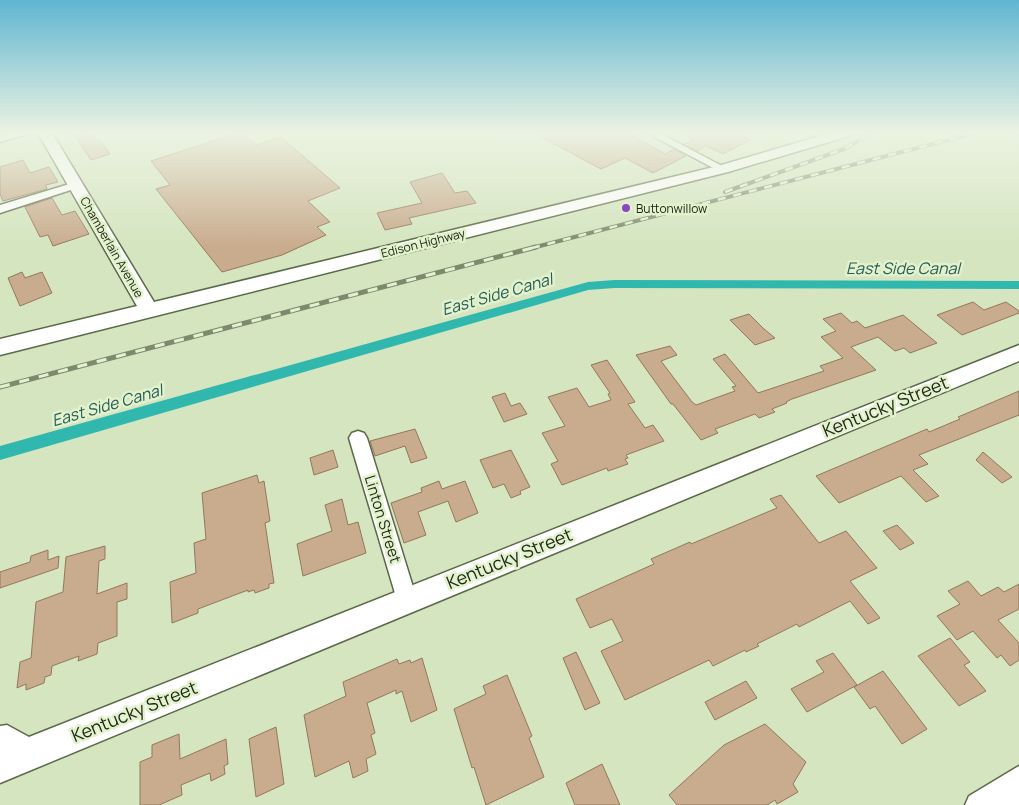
<svg xmlns="http://www.w3.org/2000/svg" width="1019" height="805" viewBox="0 0 1019 805" font-family="Manrope,sans-serif">
<style>
.lines{fill:none;stroke-linecap:round;stroke-linejoin:round}
.canal{fill:#31b8ae;fill-rule:evenodd}
.building{fill:#c9ac8e;stroke:#93785b}
.street-casing{stroke:#5b6948;stroke-width:3}
.secondary-casing{stroke:#5b6948;stroke-width:3}
.street{fill:#fff;fill-rule:evenodd}
.secondary{fill:#fff;fill-rule:evenodd}
.rail-far1-casing{stroke:#7e8a6f;stroke-width:4}
.rail-casing{stroke:#7e8a6f;stroke-width:5}
.rail-far1{stroke:#e1f2cc;stroke-width:2.5;stroke-dasharray:8;stroke-linecap:butt}
.rail{stroke:#e1f2cc;stroke-width:3;stroke-dasharray:10;stroke-linecap:butt}
.poi-dot{fill:#8947bc;stroke:#e1f2cc;stroke-width:2}
.labels{text-anchor:middle;dominant-baseline:central;stroke-width:5;stroke-linejoin:round;paint-order:stroke}
.far-poi-label{font-size:12px;fill:#202618;stroke:#e1f2cc;text-anchor:start}
.far-street-label{font-size:12px;fill:#202618;stroke:#e1f2cc}
.street-label{font-size:15px;fill:#202618;stroke:#e1f2cc}
.water-label{font-size:16px;font-style:italic;fill:#285d58;stroke:#e1f2cc}
.near-street-label{font-size:18px;fill:#202618;stroke:#e1f2cc}
</style>
<rect width="100%" height="100%" fill="#d4e5bf"/>
<g class="lines">
<path class="canal" d="M 614,280 L 1019,281 L 1019,289 L 614,288 L 588,290 L 0,460 L 0,446 L 588,282 Z"/>
</g>
<path class="building" d="M 89,133 L 96,141 L 100,140 L 110,154 L 91,160 L 75,136 Z
M 238,133 L 242,133 L 256,145 L 281,137 L 340,188 L 308,201 L 330,222 L 317,227 L 326,235 L 282,255 L 222,272 L 156,189 L 170,185 L 151,161 Z
M 534,133 L 628,133 L 665,154 L 674,149 L 686,156 L 653,173 L 625,158 L 601,169 Z
M 679,133 L 735,133 L 750,140 L 723,154 L 706,146 L 697,151 L 684,144 L 693,140 Z
M 23,160 L 30,173 L 49,167 L 58,182 L 46,185 L 47,189 L 3,201 L 0,194 L 0,167 Z
M 442,173 L 455,193 L 467,191 L 476,203 L 409,218 L 412,224 L 385,230 L 377,213 L 422,203 L 410,182 Z
M 52,198 L 62,215 L 75,211 L 89,234 L 53,246 L 48,235 L 40,237 L 25,207 Z
M 22,272 L 25,278 L 42,272 L 52,293 L 20,306 L 8,278 Z
M 973,302 L 984,310 L 1006,302 L 1019,311 L 1019,313 L 962,335 L 937,315 Z
M 841,313 L 852,323 L 857,321 L 865,328 L 903,315 L 937,343 L 910,353 L 904,348 L 895,351 L 878,337 L 851,347 L 876,370 L 792,399 L 786,402 L 787,403 L 772,409 L 775,412 L 759,418 L 755,414 L 715,429 L 718,433 L 701,440 L 673,404 L 671,404 L 636,355 L 670,346 L 677,355 L 661,361 L 692,402 L 696,405 L 735,391 L 732,387 L 736,386 L 713,359 L 725,354 L 758,393 L 824,371 L 820,366 L 843,358 L 821,337 L 836,331 L 823,319 Z
M 749,314 L 764,329 L 775,338 L 755,345 L 730,320 Z
M 607,360 L 635,402 L 628,404 L 645,428 L 653,425 L 664,441 L 626,455 L 628,458 L 625,459 L 628,464 L 608,471 L 607,468 L 562,485 L 551,464 L 558,461 L 542,433 L 565,426 L 548,397 L 577,388 L 589,407 L 611,400 L 608,394 L 610,393 L 591,365 Z
M 1019,391 L 1019,415 L 919,455 L 928,464 L 913,470 L 939,496 L 926,502 L 901,476 L 839,503 L 816,476 L 927,429 L 929,432 L 960,419 L 958,417 Z
M 505,393 L 511,406 L 520,403 L 527,414 L 504,422 L 492,397 Z
M 415,429 L 427,458 L 411,463 L 405,446 L 375,456 L 370,441 Z
M 333,450 L 338,467 L 314,475 L 310,458 Z
M 511,450 L 530,487 L 520,491 L 521,494 L 511,498 L 504,484 L 493,488 L 480,460 Z
M 983,452 L 1012,477 L 1002,483 L 976,460 Z
M 257,475 L 259,483 L 264,481 L 270,521 L 265,523 L 274,583 L 269,584 L 269,588 L 255,593 L 254,590 L 248,592 L 248,590 L 198,609 L 198,613 L 172,623 L 170,582 L 196,573 L 194,543 L 206,539 L 202,493 Z
M 439,481 L 442,489 L 465,481 L 478,513 L 456,522 L 448,501 L 418,512 L 426,535 L 404,543 L 391,503 L 422,492 L 421,488 Z
M 781,495 L 819,543 L 846,531 L 877,568 L 850,581 L 880,618 L 868,624 L 850,601 L 799,627 L 797,624 L 757,644 L 759,646 L 746,652 L 745,650 L 713,666 L 709,660 L 625,700 L 601,651 L 623,641 L 612,619 L 590,628 L 576,599 L 654,564 L 651,559 L 690,542 L 691,544 L 777,508 L 770,499 Z
M 342,499 L 348,525 L 358,522 L 366,553 L 303,576 L 297,544 L 332,531 L 325,505 Z
M 897,525 L 914,543 L 900,550 L 883,531 Z
M 105,546 L 105,559 L 99,561 L 97,594 L 127,583 L 127,599 L 117,602 L 117,636 L 98,643 L 97,654 L 78,661 L 79,656 L 52,666 L 51,675 L 45,677 L 44,683 L 26,690 L 26,684 L 17,688 L 20,662 L 31,658 L 36,602 L 63,592 L 66,557 Z
M 48,550 L 48,560 L 59,556 L 58,568 L 0,588 L 0,572 L 30,562 L 31,556 Z
M 968,581 L 981,596 L 998,587 L 1004,592 L 1019,584 L 1019,609 L 998,620 L 1019,643 L 1019,660 L 1010,666 L 1001,655 L 997,658 L 973,631 L 957,640 L 937,616 L 960,604 L 948,591 Z
M 950,638 L 970,662 L 964,665 L 986,691 L 959,706 L 918,656 Z
M 576,652 L 600,703 L 585,710 L 563,658 Z
M 833,653 L 857,685 L 807,712 L 791,689 L 824,672 L 816,661 Z
M 422,658 L 437,710 L 411,722 L 402,691 L 396,694 L 396,690 L 367,703 L 375,733 L 371,735 L 376,754 L 366,759 L 368,771 L 353,778 L 349,761 L 315,777 L 304,715 L 346,696 L 343,682 L 397,659 L 399,664 L 410,660 L 411,663 Z
M 883,671 L 927,729 L 902,744 L 875,706 L 870,709 L 854,687 Z
M 507,675 L 532,736 L 529,738 L 544,777 L 486,805 L 474,767 L 472,768 L 454,709 L 486,694 L 483,686 Z
M 746,681 L 757,698 L 715,720 L 705,702 Z
M 765,724 L 806,762 L 793,784 L 798,792 L 777,804 L 775,800 L 767,805 L 677,805 L 669,795 L 724,745 Z
M 276,727 L 284,784 L 256,797 L 249,739 Z
M 179,734 L 180,759 L 226,739 L 228,764 L 224,766 L 225,774 L 211,781 L 210,773 L 181,785 L 182,795 L 159,805 L 140,805 L 140,762 L 152,757 L 152,745 Z
M 602,764 L 620,805 L 575,805 L 566,783 Z"/>
<g class="lines">
<g class="street-casing">
<path id="street" d="M 10,133 L 26,133 L 25,135 L 0,142 L 0,136 Z
M 647,133 L 659,133 L 728,169 L 723,172 L 719,171 Z
M 76,182 L 80,183 L 82,185 L 80,187 L 0,213 L 0,205 Z
M 358,431 L 364,433 L 367,438 L 417,600 L 414,607 L 407,610 L 400,607 L 397,600 L 349,438 L 352,433 Z
M 1019,766 L 1019,805 L 965,805 L 969,796 Z"/>
</g>
<g class="secondary-casing">
<path id="secondary" d="M 38,133 L 52,133 L 154,302 L 718,166 L 830,133 L 851,133 L 849,136 L 728,172 L 0,355 L 0,339 L 137,306 Z
M 1019,345 L 1019,361 L 0,783 L 0,726 L 7,725 L 29,737 Z"/>
</g>
<use href="#street" class="street"/>
<use href="#secondary" class="secondary"/>
<g class="rail-far1-casing">
<path id="rail-far1" d="M 725,192 L 844,149 L 871,133
M 532,248 L 975,133"/>
</g>
<g class="rail-casing">
<path id="rail" d="M 0,387 L 536,247"/>
</g>
<use href="#rail-far1" class="rail-far1"/>
<use href="#rail" class="rail"/>
</g>
<linearGradient id="sky" x2="0" y2="1"><stop stop-color="#5fb6d1"/><stop offset="0.54" stop-color="#ecf3e2"/><stop offset="1" stop-color="#ecf3e2" stop-opacity="0"/></linearGradient>
<rect width="1019" height="246" fill="url(#sky)"/>
<circle class="poi-dot" cx="626" cy="208" r="5"/>
<g class="labels">
<g class="far-poi-label">
<text x="636" y="208">Buttonwillow</text>
</g>
<g class="far-street-label">
<text transform="translate(423 243) rotate(-14)">Edison Highway</text>
<text transform="translate(112 247) rotate(60)">Chamberlain Avenue</text>
</g>
<g class="street-label">
<text transform="translate(383 519) rotate(73)">Linton Street</text>
</g>
<g class="water-label">
<text x="903" y="268">East Side Canal</text>
<text transform="translate(497 294) rotate(-16)">East Side Canal</text>
<text transform="translate(107 405) rotate(-16)">East Side Canal</text>
</g>
<g class="near-street-label">
<text transform="translate(885 406) rotate(-22)">Kentucky Street</text>
<text transform="translate(509 558) rotate(-22)">Kentucky Street</text>
<text transform="translate(134 711) rotate(-22)">Kentucky Street</text>
</g>
</g>
</svg>
